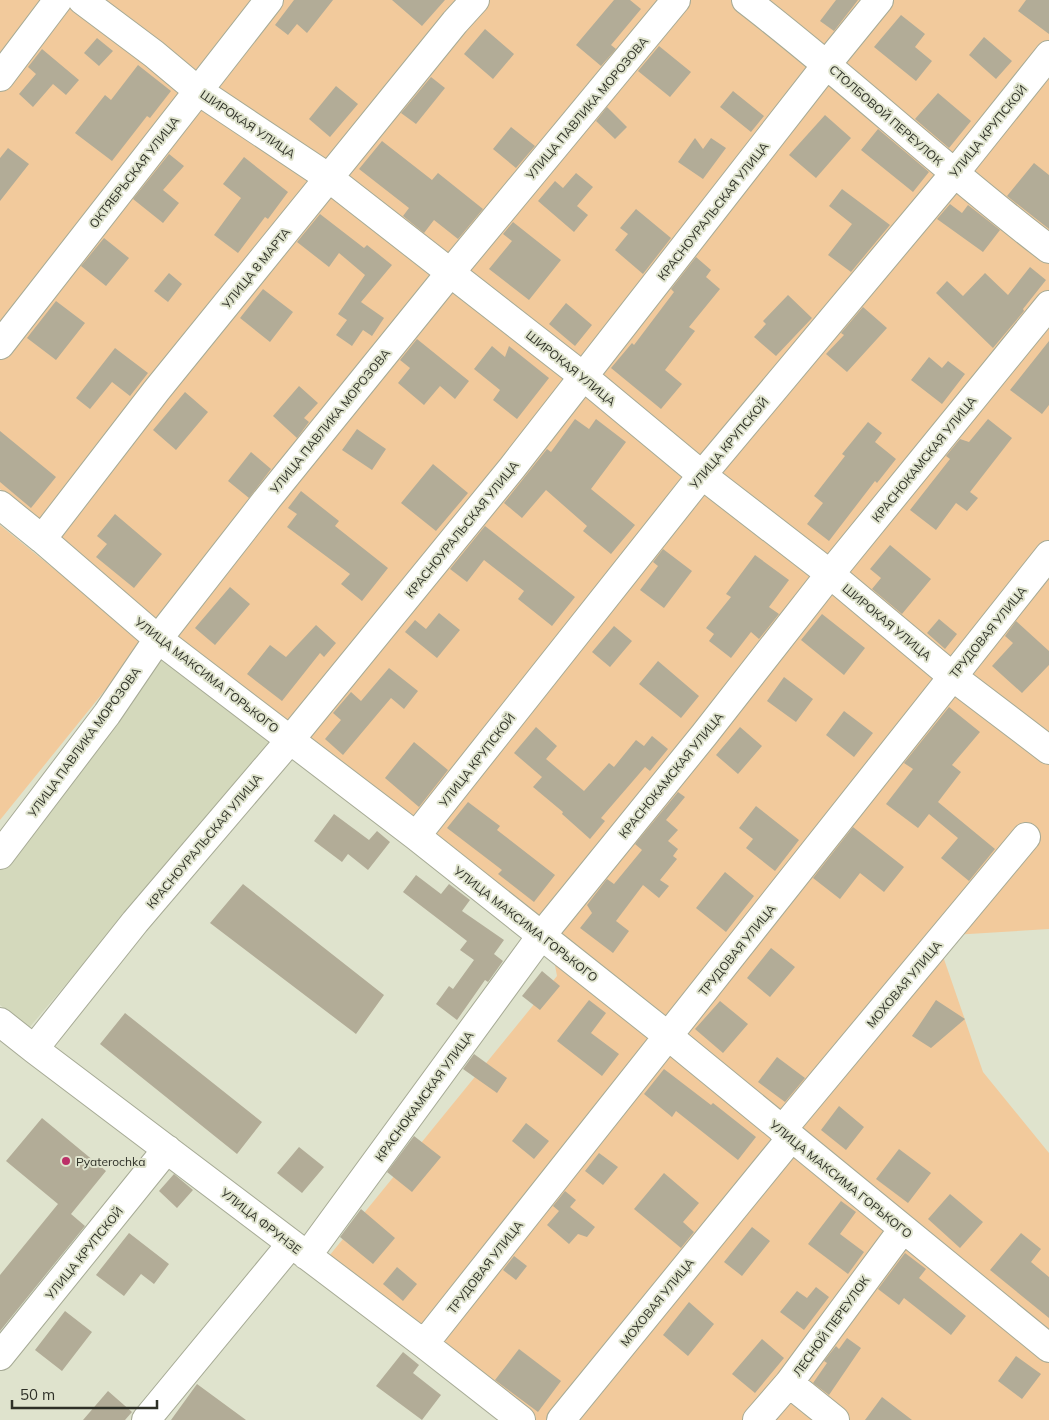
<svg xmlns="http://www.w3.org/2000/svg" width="1049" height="1420" viewBox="0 0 1049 1420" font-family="Mulish,sans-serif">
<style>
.built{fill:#d4d9bc}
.green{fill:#f2ca9c}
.building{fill:#b2ac97}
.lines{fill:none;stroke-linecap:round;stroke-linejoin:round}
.minor-casing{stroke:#a6aa95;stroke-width:30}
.minor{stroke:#fff;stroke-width:28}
.poi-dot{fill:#bb3068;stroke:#dfe3cd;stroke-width:2}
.labels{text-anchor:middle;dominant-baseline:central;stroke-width:4;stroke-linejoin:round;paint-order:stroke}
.street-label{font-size:12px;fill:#2e3027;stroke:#dfe3cd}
.poi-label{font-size:12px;fill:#2e3027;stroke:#dfe3cd;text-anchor:start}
</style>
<rect width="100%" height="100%" fill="#dfe3cd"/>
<path class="built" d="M 154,648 L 271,742 L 29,1028 L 0,1005 L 0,835 Z"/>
<path class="green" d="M 0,0 L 1049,0 L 1049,929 L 936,936 L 983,1072 L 1049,1153 L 1049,1420 L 518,1420 L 325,1261 L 557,976 L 550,939 L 158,621 L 45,523 L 0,489 Z
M 0,525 L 144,642 L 0,820 Z"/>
<path class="building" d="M 294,0 L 333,0 L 307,33 L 297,24 L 288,35 L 275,25 Z
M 392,0 L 445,0 L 422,26 Z
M 614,0 L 630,0 L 641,9 L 611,45 L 616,49 L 601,66 L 576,45 Z
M 836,0 L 858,0 L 834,31 L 820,21 Z
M 1026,0 L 1049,0 L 1049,34 L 1018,11 Z
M 901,15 L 925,34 L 915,47 L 932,61 L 916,81 L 874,47 Z
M 485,29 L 514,54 L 493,79 L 464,54 Z
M 984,37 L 1012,61 L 996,79 L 969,55 Z
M 97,38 L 113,51 L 99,66 L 84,53 Z
M 659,46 L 691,72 L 670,97 L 638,71 Z
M 42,49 L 79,80 L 66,95 L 53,84 L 33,107 L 19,94 L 36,74 L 28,67 Z
M 138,65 L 171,91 L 150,118 L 147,116 L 112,161 L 75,133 L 105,95 L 111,100 Z
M 431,77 L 445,88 L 416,124 L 401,113 Z
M 336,86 L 358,104 L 330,137 L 309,119 Z
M 733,91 L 764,116 L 751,132 L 720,107 Z
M 938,93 L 971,121 L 949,148 L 915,119 Z
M 607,107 L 627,127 L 615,139 L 596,121 Z
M 825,115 L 851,138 L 816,178 L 789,155 Z
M 511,127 L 535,146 L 516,168 L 493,149 Z
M 878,129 L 929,172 L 913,192 L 861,150 Z
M 695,138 L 703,149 L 711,138 L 726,148 L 703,179 L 678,162 Z
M 382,141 L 432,180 L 438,173 L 483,209 L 458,239 L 434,220 L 424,233 L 403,216 L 409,208 L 359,169 Z
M 8,148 L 29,164 L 0,201 L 0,158 Z
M 169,154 L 184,166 L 163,190 L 179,203 L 163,223 L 133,199 Z
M 244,157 L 288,192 L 268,219 L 265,217 L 238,253 L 214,235 L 241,198 L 223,184 Z
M 1034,163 L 1049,175 L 1049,229 L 1007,196 Z
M 576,173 L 593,187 L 577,206 L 588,215 L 574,232 L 538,201 L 555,181 L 563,188 Z
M 842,189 L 890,225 L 851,272 L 828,255 L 852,224 L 829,206 Z
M 950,204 L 962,213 L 968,205 L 1000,230 L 983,252 L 937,219 Z
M 636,209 L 671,238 L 643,274 L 615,250 L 628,234 L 620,228 Z
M 320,214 L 364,248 L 367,245 L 392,265 L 361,302 L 384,318 L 372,336 L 363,330 L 352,346 L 336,335 L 347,320 L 338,314 L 365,275 L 339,253 L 329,267 L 297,242 Z
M 513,222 L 561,260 L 529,300 L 489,269 L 512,241 L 503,234 Z
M 104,238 L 129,258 L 106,286 L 81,266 Z
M 696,257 L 711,270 L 706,277 L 720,289 L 689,327 L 695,331 L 665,370 L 682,384 L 661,409 L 611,368 L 632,343 L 634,345 L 674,292 L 671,289 Z
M 1030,267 L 1046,280 L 1023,309 L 1024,311 L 993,348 L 936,293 L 947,281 L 963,296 L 985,273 L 1008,295 Z
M 169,273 L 182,284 L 168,302 L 154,291 Z
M 263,289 L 293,312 L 270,342 L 240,318 Z
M 788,295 L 812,318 L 776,356 L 754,337 L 766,324 L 763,321 Z
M 56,301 L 85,323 L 56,360 L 27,338 Z
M 566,303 L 592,325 L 575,346 L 549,324 Z
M 863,307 L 887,328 L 847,372 L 826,354 L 844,335 L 841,333 Z
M 417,339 L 469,381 L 455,399 L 440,386 L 424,405 L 398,383 L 410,368 L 400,360 Z
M 1049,341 L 1049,405 L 1042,414 L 1010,390 Z
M 492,346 L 505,357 L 509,346 L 549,378 L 517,419 L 493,400 L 500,390 L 474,369 Z
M 115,348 L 148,373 L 130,396 L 112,382 L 90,409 L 76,398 Z
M 929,357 L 942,368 L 948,361 L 965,374 L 942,404 L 911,380 Z
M 299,386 L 318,403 L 304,418 L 309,422 L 297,438 L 273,416 Z
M 185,392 L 208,412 L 176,450 L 153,430 Z
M 575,419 L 589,429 L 596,419 L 626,442 L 591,489 L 635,525 L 611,554 L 583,531 L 587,526 L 546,490 L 522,518 L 504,503 L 547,449 L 551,452 Z
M 988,419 L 1012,438 L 970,492 L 978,498 L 967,511 L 956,503 L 936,530 L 910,510 L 950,459 L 946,456 L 960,439 L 969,442 Z
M 868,422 L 882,433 L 875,442 L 896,459 L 877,483 L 875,481 L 829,541 L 807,524 L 823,503 L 814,496 L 845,456 L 842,454 Z
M 357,429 L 386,449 L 372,470 L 342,450 Z
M 0,431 L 56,477 L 31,508 L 0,482 Z
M 251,452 L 271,469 L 249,498 L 228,481 Z
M 433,464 L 468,493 L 436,531 L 401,503 Z
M 301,491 L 339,521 L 335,526 L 388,568 L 362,601 L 341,584 L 350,574 L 287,527 L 297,514 L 288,508 Z
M 115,514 L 162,554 L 134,588 L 96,557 L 107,544 L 97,536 Z
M 485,526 L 575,597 L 552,626 L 518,599 L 524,591 L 484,560 L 467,582 L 450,569 Z
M 890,545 L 931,579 L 902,614 L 872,589 L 881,578 L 870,569 Z
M 663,549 L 692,571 L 664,608 L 640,590 L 658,566 L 653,562 Z
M 755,555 L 789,580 L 769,607 L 779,614 L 759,639 L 751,632 L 731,658 L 709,641 L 714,634 L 706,628 L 731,597 L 726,594 Z
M 230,587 L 250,604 L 215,645 L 195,628 Z
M 439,613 L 460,630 L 437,658 L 405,632 L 415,620 L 426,629 Z
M 822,614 L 865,648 L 844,675 L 801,640 Z
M 939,619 L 957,634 L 945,649 L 927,633 Z
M 1016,621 L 1049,651 L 1049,665 L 1022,693 L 992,666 L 1013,643 L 1005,636 Z
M 316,625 L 336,643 L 324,657 L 320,653 L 282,701 L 247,674 L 270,645 L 286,657 Z
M 614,626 L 632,641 L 610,667 L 592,652 Z
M 658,661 L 699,696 L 681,718 L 639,684 Z
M 389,668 L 418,691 L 404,709 L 391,698 L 343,755 L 325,739 L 341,720 L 333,713 L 351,692 L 361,701 Z
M 784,677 L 813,699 L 796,722 L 767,701 Z
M 949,707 L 980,732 L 952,765 L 961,772 L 938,802 L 995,849 L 969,881 L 941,858 L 958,838 L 929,814 L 918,828 L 886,804 L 913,769 L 904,763 Z
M 844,711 L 873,733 L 854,757 L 826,735 Z
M 536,727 L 557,746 L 546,759 L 584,791 L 609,763 L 614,767 L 636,740 L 644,746 L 652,736 L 668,749 L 650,771 L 645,767 L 601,818 L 605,821 L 590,839 L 562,814 L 563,812 L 533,787 L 542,777 L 514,753 Z
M 740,727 L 762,746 L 738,774 L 716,755 Z
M 414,742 L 448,770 L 419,807 L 385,778 Z
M 678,792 L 685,797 L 666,820 L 678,830 L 668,841 L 678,849 L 673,856 L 677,859 L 660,880 L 669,886 L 659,898 L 643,885 L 616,921 L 629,931 L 613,953 L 580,928 L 592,913 L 587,905 L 607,879 L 614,884 L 642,850 L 635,844 Z
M 468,802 L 500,826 L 497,830 L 555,875 L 534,902 L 498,874 L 502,870 L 447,828 Z
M 756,806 L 799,840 L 775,871 L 746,848 L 753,839 L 739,828 Z
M 334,814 L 369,840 L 377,831 L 390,842 L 368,870 L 348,854 L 342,862 L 314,841 Z
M 853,827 L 904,867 L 884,892 L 860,873 L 840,899 L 813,878 Z
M 725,872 L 754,896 L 726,932 L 696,908 Z
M 416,875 L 441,894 L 449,884 L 470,900 L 462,911 L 504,940 L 494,954 L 503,961 L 488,982 L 485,980 L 457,1020 L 436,1004 L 449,986 L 453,989 L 474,960 L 460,950 L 467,941 L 403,892 Z
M 243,884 L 384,995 L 356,1034 L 210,923 Z
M 771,948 L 795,967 L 770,997 L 747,978 Z
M 542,971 L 560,986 L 540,1010 L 522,996 Z
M 589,1000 L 606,1013 L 591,1033 L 619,1054 L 602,1076 L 557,1041 Z
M 936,1000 L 965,1019 L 931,1048 L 912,1036 Z
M 720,1001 L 748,1024 L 723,1053 L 695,1029 Z
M 125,1013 L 262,1122 L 237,1154 L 100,1044 Z
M 474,1054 L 507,1078 L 497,1093 L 463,1069 Z
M 777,1057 L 805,1078 L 785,1102 L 758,1082 Z
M 664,1069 L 711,1105 L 713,1103 L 756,1137 L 738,1160 L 676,1111 L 672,1117 L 644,1094 Z
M 839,1106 L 864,1127 L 846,1150 L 821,1130 Z
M 42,1118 L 106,1171 L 71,1214 L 85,1226 L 0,1331 L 0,1275 L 58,1204 L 6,1161 Z
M 526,1123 L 549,1141 L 534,1159 L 512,1141 Z
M 414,1136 L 441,1157 L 412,1192 L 387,1172 Z
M 299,1147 L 324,1167 L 302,1193 L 277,1173 Z
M 899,1149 L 931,1173 L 908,1203 L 876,1179 Z
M 599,1153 L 618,1167 L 603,1185 L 585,1171 Z
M 664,1173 L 699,1203 L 683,1222 L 694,1232 L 681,1248 L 634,1209 Z
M 174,1174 L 193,1190 L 177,1208 L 159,1191 Z
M 565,1191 L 576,1200 L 570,1207 L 595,1227 L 587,1237 L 578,1234 L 569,1244 L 547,1225 L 559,1211 L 553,1206 Z
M 950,1194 L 983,1222 L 960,1248 L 928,1219 Z
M 841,1201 L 856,1212 L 840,1234 L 864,1252 L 848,1274 L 808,1244 Z
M 361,1209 L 395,1238 L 373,1264 L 340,1237 Z
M 752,1227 L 770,1241 L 742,1276 L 724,1262 Z
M 129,1233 L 169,1264 L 154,1284 L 141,1274 L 124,1296 L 96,1275 Z
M 1021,1233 L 1041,1249 L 1031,1262 L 1049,1277 L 1049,1318 L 990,1270 Z
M 905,1253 L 926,1269 L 919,1278 L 966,1316 L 951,1335 L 904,1298 L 899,1305 L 878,1289 Z
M 514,1256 L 527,1266 L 516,1280 L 503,1270 Z
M 397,1267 L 417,1284 L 403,1301 L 383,1284 Z
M 816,1287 L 829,1297 L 804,1330 L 780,1312 L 797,1291 L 807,1298 Z
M 689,1302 L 714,1324 L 688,1356 L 663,1335 Z
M 65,1311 L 92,1332 L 62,1371 L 35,1350 Z
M 847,1338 L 861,1348 L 829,1395 L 813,1383 L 827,1363 L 824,1361 L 836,1346 L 839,1349 Z
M 762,1339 L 784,1358 L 755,1393 L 732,1374 Z
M 519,1349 L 561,1381 L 538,1412 L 495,1380 Z
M 403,1352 L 419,1365 L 413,1373 L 441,1395 L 422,1420 L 376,1386 Z
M 1016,1356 L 1041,1374 L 1022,1399 L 998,1381 Z
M 197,1384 L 246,1420 L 171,1420 Z
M 108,1391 L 132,1412 L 125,1420 L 83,1420 Z
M 882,1397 L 912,1420 L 865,1420 Z"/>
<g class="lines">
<g class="minor-casing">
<path id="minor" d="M 82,0 L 154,54 L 197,90 L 329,178 L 584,377 L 702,475 L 830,574 L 953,677 L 1049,750
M 746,0 C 850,80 945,170 1049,249
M 0,77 L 58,0
M 0,345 L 269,0
M 0,505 L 42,539 L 158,639 L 416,836 L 668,1036 L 1049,1348
M 42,539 L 156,391 L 455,22 L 475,0
M 416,836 L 702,475 L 954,174 L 1049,55
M 0,855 L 107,714 L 158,639 L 268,498 L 450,273 L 676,0
M 0,1022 L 34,1049 L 424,1344 L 521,1420
M 34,1049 L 135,922 L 290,740 L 512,468 L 827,64 L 879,0
M 782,1130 L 1026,837
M 307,1256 L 541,936 L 704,735 L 830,574 L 1049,305
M 424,1344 L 1049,555
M 0,1356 L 167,1149
M 789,1383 L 835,1420
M 146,1420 L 291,1244
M 561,1420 L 791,1138
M 757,1420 L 789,1383 L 903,1229"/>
</g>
<use href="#minor" class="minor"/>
</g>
<circle class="poi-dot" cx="66" cy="1161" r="5"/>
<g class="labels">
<g class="street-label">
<text transform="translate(587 108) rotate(-50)">УЛИЦА ПАВЛИКА МОРОЗОВА</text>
<text transform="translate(886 115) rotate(41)">СТОЛБОВОЙ ПЕРЕУЛОК</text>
<text transform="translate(248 124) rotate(34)">ШИРОКАЯ УЛИЦА</text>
<text transform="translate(988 131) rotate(-51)">УЛИЦА КРУПСКОЙ</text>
<text transform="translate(134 172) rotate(-52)">ОКТЯБРЬСКАЯ УЛИЦА</text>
<text transform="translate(713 211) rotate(-52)">КРАСНОУРАЛЬСКАЯ УЛИЦА</text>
<text transform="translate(256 268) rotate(-51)">УЛИЦА 8 МАРТА</text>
<text transform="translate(571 368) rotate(39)">ШИРОКАЯ УЛИЦА</text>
<text transform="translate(330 421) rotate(-51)">УЛИЦА ПАВЛИКА МОРОЗОВА</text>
<text transform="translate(729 443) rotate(-50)">УЛИЦА КРУПСКОЙ</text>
<text transform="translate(924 459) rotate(-51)">КРАСНОКАМСКАЯ УЛИЦА</text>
<text transform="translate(462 529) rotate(-51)">КРАСНОУРАЛЬСКАЯ УЛИЦА</text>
<text transform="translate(887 622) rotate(40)">ШИРОКАЯ УЛИЦА</text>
<text transform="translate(988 632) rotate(-51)">ТРУДОВАЯ УЛИЦА</text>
<text transform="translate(207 675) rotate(38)">УЛИЦА МАКСИМА ГОРЬКОГО</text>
<text transform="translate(84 742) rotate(-54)">УЛИЦА ПАВЛИКА МОРОЗОВА</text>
<text transform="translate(477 760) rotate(-52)">УЛИЦА КРУПСКОЙ</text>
<text transform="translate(671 775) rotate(-51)">КРАСНОКАМСКАЯ УЛИЦА</text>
<text transform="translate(204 841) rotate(-50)">КРАСНОУРАЛЬСКАЯ УЛИЦА</text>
<text transform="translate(526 924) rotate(38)">УЛИЦА МАКСИМА ГОРЬКОГО</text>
<text transform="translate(737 950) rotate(-51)">ТРУДОВАЯ УЛИЦА</text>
<text transform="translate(904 984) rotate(-50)">МОХОВАЯ УЛИЦА</text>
<text transform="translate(424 1096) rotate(-54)">КРАСНОКАМСКАЯ УЛИЦА</text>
<text transform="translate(841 1179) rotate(39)">УЛИЦА МАКСИМА ГОРЬКОГО</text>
<text transform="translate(261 1221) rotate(38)">УЛИЦА ФРУНЗЕ</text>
<text transform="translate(84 1253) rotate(-51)">УЛИЦА КРУПСКОЙ</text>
<text transform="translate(485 1267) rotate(-52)">ТРУДОВАЯ УЛИЦА</text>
<text transform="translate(657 1302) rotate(-51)">МОХОВАЯ УЛИЦА</text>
<text transform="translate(831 1326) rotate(-54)">ЛЕСНОЙ ПЕРЕУЛОК</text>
</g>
<g class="poi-label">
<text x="76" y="1161">Pyaterochka</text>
</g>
</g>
<path d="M12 1400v8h145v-8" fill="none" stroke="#2e3027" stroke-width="2.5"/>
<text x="20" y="1400" font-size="15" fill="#2e3027" stroke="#dfe3cd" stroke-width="4" paint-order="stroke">50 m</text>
</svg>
